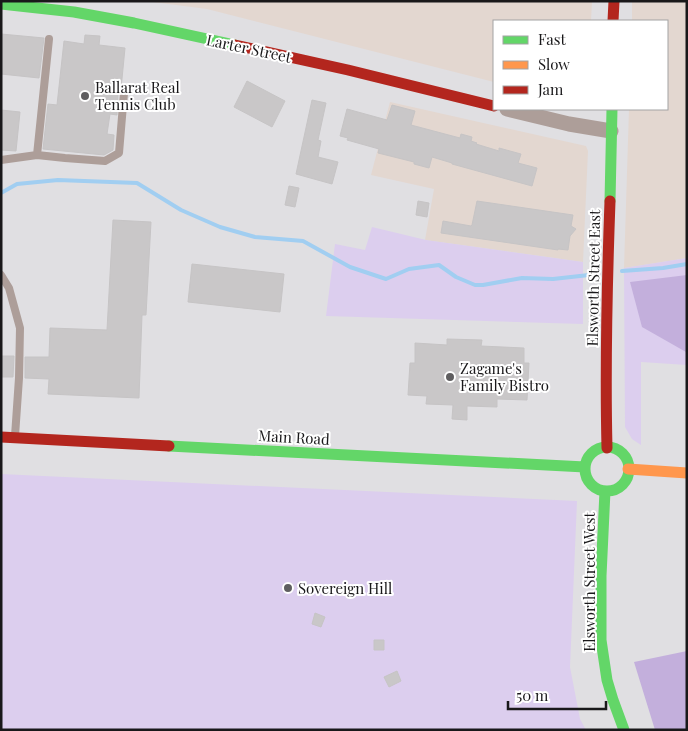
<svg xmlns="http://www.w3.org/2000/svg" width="688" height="731" viewBox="0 0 688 731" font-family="'Playfair Display',serif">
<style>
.industrial{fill:#e3d7d0}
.green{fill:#dcceee}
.forest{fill:#c3afdc}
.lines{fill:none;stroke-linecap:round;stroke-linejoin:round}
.stream{stroke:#a1cef1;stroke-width:4}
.building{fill:#c9c7c8;stroke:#c6c4c5}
.lane{stroke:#ad9e99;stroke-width:8}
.street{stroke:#ad9e99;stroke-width:15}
.fast{stroke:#63d668;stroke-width:11}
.slow{stroke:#ff974d;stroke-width:11}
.jam{stroke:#b3261e;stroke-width:11}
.poi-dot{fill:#5f5e60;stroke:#fff;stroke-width:2}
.labels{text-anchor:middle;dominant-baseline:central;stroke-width:4;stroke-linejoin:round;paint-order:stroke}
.street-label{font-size:15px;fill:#19181a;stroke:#fff}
.poi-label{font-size:15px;fill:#19181a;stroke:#fff;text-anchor:start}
</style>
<rect width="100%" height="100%" fill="#e0dfe2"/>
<path class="industrial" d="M 145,1 L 592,1 L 591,21 L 494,21 L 494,82 L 207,9 Z
M 632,1 L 687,1 L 687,258 L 624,268 L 629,109 L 667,109 L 667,21 L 632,21 Z
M 390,102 L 586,146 L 588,151 L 583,262 L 425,240 L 434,189 L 371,175 Z"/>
<path class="green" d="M 372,227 L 426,240 L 583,262 L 583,324 L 326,316 L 335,244 L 365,250 Z
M 687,258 L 687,365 L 641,362 L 641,445 L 632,439 L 625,427 L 624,268 Z
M 1,474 L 577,501 L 570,667 L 580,719 L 586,730 L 1,730 Z"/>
<path class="forest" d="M 687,275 L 687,352 L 686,352 L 642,327 L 630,282 Z
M 687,651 L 687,730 L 655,730 L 634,662 Z"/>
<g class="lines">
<path class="stream" d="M 1,193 L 17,184 L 58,180 L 137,183 L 181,210 L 220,227 L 255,237 L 303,241 L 350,267 L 386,279 L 409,269 L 439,265 L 456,277 L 475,285 L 483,285 L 522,278 L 553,279 L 598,274
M 622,271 L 663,268 L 687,264"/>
</g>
<path class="building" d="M 1,34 L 44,38 L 39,78 L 1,74 Z
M 85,35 L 100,36 L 99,45 L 125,48 L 121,89 L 118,93 L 117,115 L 110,114 L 107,134 L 114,135 L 113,150 L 104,155 L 43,149 L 48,104 L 57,105 L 64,41 L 84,44 Z
M 247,81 L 285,101 L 272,127 L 234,107 Z
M 312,100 L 326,103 L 318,140 L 321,141 L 318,157 L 338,162 L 332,184 L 296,174 Z
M 392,105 L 415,111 L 411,125 L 460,138 L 461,134 L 472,137 L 471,141 L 477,143 L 476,144 L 499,151 L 499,148 L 521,154 L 518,163 L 537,168 L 532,186 L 452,164 L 452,163 L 432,157 L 429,168 L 414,164 L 414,162 L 378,153 L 379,149 L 347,140 L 348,138 L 340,136 L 347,109 L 387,120 Z
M 1,110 L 20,112 L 16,151 L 1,150 Z
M 289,186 L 299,188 L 295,207 L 285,205 Z
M 418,201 L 429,203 L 427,217 L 416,215 Z
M 477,201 L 573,215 L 571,226 L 576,229 L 570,236 L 568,250 L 558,249 L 558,250 L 441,233 L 443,221 L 471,226 L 472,225 Z
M 113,220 L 151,222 L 146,315 L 142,315 L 139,398 L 48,394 L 49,379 L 25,378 L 25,357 L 49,357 L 50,328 L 107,330 Z
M 192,264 L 284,274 L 280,312 L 188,302 Z
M 447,339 L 482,340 L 481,346 L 524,348 L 524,363 L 529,363 L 527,400 L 497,399 L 497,407 L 467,406 L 467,420 L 452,419 L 453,405 L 426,404 L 427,396 L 408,395 L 410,363 L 415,363 L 415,343 L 447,345 Z
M 1,356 L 14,356 L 13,377 L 1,377 Z
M 315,613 L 325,617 L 321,627 L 312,624 Z
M 374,640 L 384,640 L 384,650 L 374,650 Z
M 397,671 L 401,681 L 389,687 L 384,677 Z"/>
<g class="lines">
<path class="lane" d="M 37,155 L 65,158 L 105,161 L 119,153 L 124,93
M 1,160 L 37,155 L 49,39
M 1,275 L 9,288 L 20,328 L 19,378 L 15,436"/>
<path class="street" d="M 507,109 L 569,124 L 611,131"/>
<path class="fast" d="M 1,4 L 74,12 L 134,23 L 235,45
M 610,201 L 612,109
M 169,446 L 585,467
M585 469a22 22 0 1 1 44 0a22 22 0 1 1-44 0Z
M 605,491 L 601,576 L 601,640 L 607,680 L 613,700 L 624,730"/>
<path class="slow" d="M 628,469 L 687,473"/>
<path class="jam" d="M 613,21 L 614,1
M 235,45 L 348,70 L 494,106
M 1,437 L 169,446
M 607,448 C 605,366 607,283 610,201"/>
</g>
<g class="poi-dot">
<circle cx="85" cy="96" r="5"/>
<circle cx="450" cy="377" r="5"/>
<circle cx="288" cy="588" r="5"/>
</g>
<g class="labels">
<g class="street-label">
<text transform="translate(249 48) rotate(12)">Larter Street</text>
<text transform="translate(593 278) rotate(-89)">Elsworth Street East</text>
<text transform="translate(294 437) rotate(3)">Main Road</text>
<text transform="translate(589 582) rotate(-90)">Elsworth Street West</text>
</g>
<g class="poi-label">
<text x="95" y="87">Ballarat Real<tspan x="95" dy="17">Tennis Club</tspan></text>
<text x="460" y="368">Zagame's<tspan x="460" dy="17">Family Bistro</tspan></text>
<text x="298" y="588">Sovereign Hill</text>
</g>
</g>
<rect width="688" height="731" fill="none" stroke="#19181a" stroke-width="5"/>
<rect x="493" y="20" width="175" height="90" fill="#ffffff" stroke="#a3a3a3"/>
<rect x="503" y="36" width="25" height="8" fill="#63d668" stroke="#a3a3a3"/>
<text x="538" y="45" font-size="15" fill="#19181a">Fast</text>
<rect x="503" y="61" width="25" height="8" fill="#ff974d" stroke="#a3a3a3"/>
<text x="538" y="70" font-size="15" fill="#19181a">Slow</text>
<rect x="503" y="86" width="25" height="8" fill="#b3261e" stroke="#a3a3a3"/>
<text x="538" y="95" font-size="15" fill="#19181a">Jam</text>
<path d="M508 701v8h98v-8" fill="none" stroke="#19181a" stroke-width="2.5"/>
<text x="516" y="701" font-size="15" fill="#19181a" stroke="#ffffff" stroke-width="4" paint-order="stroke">50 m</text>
</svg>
